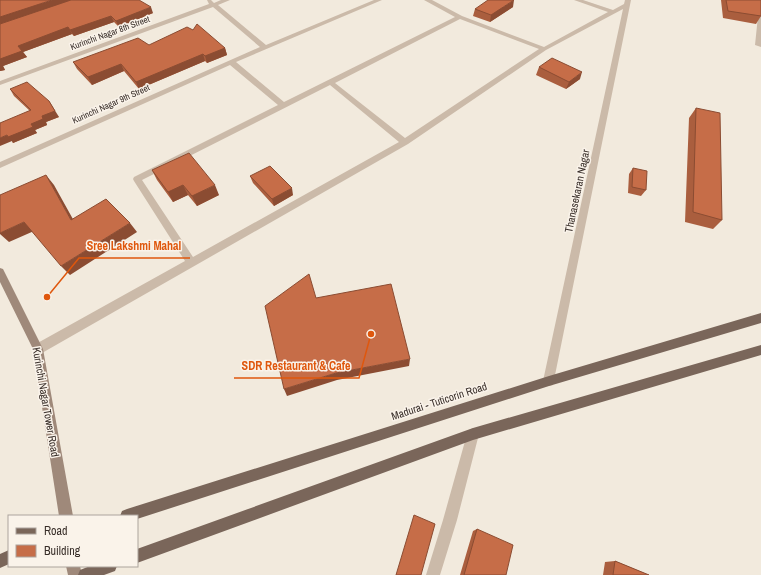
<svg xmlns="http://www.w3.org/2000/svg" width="761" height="575" viewBox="0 0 761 575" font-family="'Archivo Narrow',sans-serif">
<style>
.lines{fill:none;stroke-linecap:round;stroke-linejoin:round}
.street{fill:#cbbaa9;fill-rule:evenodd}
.secondary{fill:#9f897a;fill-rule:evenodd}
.primary{fill:#7a665a;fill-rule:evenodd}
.wall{fill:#aa5e3e}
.shaded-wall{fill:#8b4c32}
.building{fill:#c66d48;stroke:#8b4c32}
.labels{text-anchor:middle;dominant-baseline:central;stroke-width:3;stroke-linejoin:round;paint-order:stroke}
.far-street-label{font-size:9px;fill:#382e29;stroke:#faf3ea}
.street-label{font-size:11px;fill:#382e29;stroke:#faf3ea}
.leader{fill:none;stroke:#df570d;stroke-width:1.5}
.callout-dot{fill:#df570d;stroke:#faf3ea;stroke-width:1.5}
.callout-label{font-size:12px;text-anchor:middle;font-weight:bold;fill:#df570d;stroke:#faf3ea;stroke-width:3;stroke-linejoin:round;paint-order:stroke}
</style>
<rect width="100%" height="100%" fill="#f2eadd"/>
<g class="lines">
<path class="street" d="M 207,0 L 211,0 L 214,3 L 221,0 L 230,0 L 218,5 L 266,45 L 374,0 L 382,0 L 236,62 L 284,102 L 455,17 L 424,0 L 432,0 L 462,16 L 544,47 L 608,12 L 574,0 L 583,0 L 613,10 L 624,4 L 625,0 L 631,0 L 553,385 L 549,386 L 545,385 L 543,381 L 623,9 L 546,50 L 408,144 L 42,353 L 38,354 L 34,353 L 33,349 L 34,345 L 185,261 L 134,181 L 133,179 L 134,177 L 278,105 L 230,65 L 0,168 L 0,162 L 260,47 L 213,7 L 0,85 L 0,81 L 209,4 ZM 460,19 L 539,49 L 405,138 L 335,83 ZM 330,85 L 399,142 L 193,257 L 142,180 Z
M 761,14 L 761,47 L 755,45 L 758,16 Z
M 473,428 L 477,430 L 479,434 L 457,520 L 440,575 L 426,575 L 443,520 L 467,434 L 469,430 Z"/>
<path class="secondary" d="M 0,268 L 3,269 L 43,349 L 73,516 L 59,516 L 33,349 L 0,282 Z
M 66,566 L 80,566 L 82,575 L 68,575 Z"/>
<path class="primary" d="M 761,313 L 761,323 L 549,386 L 137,519 L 137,516 L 120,516 L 122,511 L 127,509 L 549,376 Z
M 761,345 L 761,355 L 473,440 L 137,563 L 137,549 L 473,428 Z
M 9,550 L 9,564 L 0,568 L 0,554 Z
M 90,566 L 117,566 L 115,571 L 104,575 L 78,575 L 80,570 Z"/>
</g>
<path class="wall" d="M 0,0 L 153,13 L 119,27 L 114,22 L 74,36 L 72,34 L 23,52 L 27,57 L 3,66 L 5,70 L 0,71 Z
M 721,0 L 761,0 L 761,16 L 756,24 L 723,18 Z
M 513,7 L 490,22 L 473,16 L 475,9 Z
M 149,45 L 225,48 L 227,55 L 207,63 L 205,61 L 139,89 L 124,71 L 92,85 L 77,69 L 73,62 Z
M 539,67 L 580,79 L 566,89 L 536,75 Z
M 10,89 L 59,117 L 46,122 L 47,125 L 35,130 L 37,133 L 13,143 L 12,141 L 30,111 L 14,96 Z
M 696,108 L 722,220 L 713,229 L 685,222 L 689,118 Z
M 633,168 L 646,190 L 641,196 L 628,193 L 629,174 Z
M 152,170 L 219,195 L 197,206 L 188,195 L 173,202 L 157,180 Z
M 250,176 L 293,195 L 274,206 L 253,183 Z
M 477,529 L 506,575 L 460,575 L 473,531 Z
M 615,561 L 649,575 L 603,575 L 605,562 Z"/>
<path class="shaded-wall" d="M 52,0 L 73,0 L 0,24 L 0,17 Z
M 514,0 L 513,7 L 490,22 L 491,15 Z
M 151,7 L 153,13 L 119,27 L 116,21 Z
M 111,16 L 114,22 L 74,36 L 70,30 Z
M 68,27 L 72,34 L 23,52 L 27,57 L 3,66 L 5,70 L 0,71 L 0,59 L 18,46 Z
M 225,48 L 227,55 L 207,63 L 205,56 Z
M 203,54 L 205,61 L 139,89 L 136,82 Z
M 121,64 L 124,71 L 92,85 L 88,77 Z
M 582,72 L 580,79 L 566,89 L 569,82 Z
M 49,101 L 59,117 L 46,122 L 47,125 L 35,130 L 31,124 L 42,116 Z
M 33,127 L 37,133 L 13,143 L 12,141 L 0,146 L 0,138 L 7,135 Z
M 46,175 L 54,185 L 79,230 L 71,220 Z
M 183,185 L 188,195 L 173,202 L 168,192 Z
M 215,185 L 219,195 L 197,206 L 192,196 Z
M 292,188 L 293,195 L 274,206 L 272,199 Z
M 24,222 L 34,231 L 9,242 L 0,234 L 0,233 Z
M 130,223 L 137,232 L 70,275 L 61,266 Z
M 410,359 L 409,366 L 337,380 L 287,396 L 284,389 L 336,373 Z"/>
<path class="building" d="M 0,0 L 52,0 L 0,17 Z
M 71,0 L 139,0 L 151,7 L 116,21 L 111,16 L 70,30 L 68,27 L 18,46 L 22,51 L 0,59 L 0,24 Z
M 488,0 L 514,0 L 491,15 L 475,9 Z
M 726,0 L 761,0 L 761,16 L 728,11 Z
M 197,24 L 225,48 L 205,56 L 203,54 L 136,82 L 121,64 L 88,77 L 73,62 L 138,38 L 149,45 L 187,27 L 193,30 Z
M 552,58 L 582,72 L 569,82 L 539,67 Z
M 27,82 L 49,101 L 55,111 L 42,116 L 43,119 L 31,124 L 33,127 L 8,137 L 7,135 L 0,138 L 0,123 L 31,110 L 10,89 Z
M 696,108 L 720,113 L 722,220 L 693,212 Z
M 189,153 L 215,185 L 192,196 L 183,185 L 168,192 L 152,170 Z
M 270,166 L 292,188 L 272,199 L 250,176 Z
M 633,168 L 647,171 L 646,190 L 632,187 Z
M 46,175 L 71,220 L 106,199 L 130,223 L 61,266 L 24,222 L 0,233 L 0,195 Z
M 309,274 L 316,298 L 391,284 L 410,359 L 336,373 L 284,389 L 265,306 Z
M 414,515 L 435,524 L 421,575 L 396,575 Z
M 477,529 L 513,545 L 506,575 L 464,575 Z
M 615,561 L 649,575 L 613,575 Z"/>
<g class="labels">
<g class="far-street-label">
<text transform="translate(110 33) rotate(-20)">Kurinchi Nagar 8th Street</text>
<text transform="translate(111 104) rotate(-24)">Kurinchi Nagar 9th Street</text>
</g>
<g class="street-label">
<text transform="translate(577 191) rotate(-78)">Thanasekaran Nagar</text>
<text transform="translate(439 401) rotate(-18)">Madurai - Tuticorin Road</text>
<text transform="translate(46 402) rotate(80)">Kurinchi Nagar Tower Road</text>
</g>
</g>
<path class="leader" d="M47 297L79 258H190M371 334L359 378H234"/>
<g class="callout-dot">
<circle cx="47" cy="297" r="4"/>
<circle cx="371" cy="334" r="4"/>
</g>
<g class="callout-label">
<text x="134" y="250">Sree Lakshmi Mahal</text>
<text x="296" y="370">SDR Restaurant &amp; Cafe</text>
</g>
<rect x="8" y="515" width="130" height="52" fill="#faf3ea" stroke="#aca49d"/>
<rect x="16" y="528" width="20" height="6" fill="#7a665a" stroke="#aca49d"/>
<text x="44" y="535" font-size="12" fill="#382e29">Road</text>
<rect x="16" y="545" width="20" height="12" fill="#c66d48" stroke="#aca49d"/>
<text x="44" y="555" font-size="12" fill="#382e29">Building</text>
</svg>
